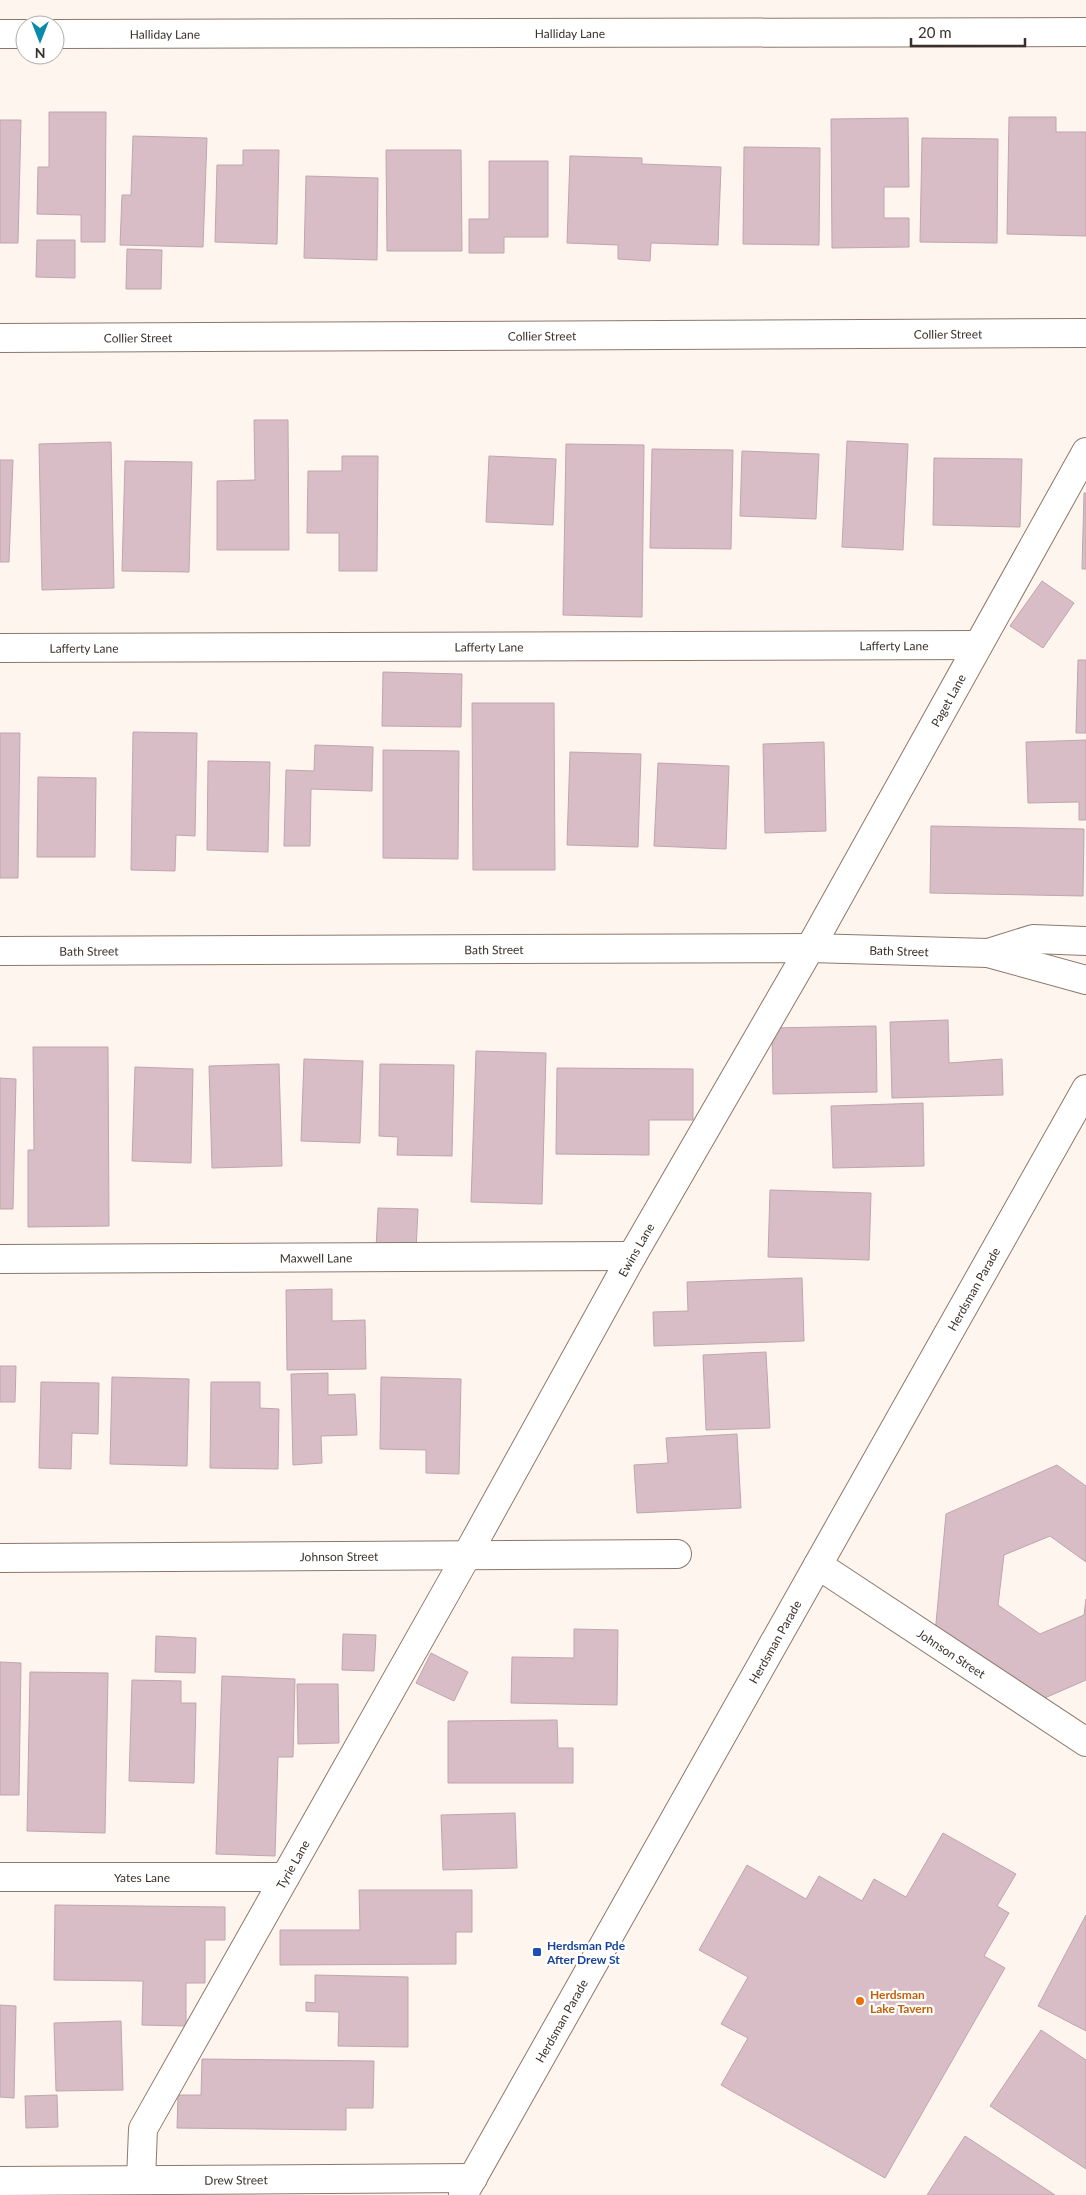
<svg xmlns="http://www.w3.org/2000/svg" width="1086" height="2195" viewBox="0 0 1086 2195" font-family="Lato,sans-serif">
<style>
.building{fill:#d8bdc6;stroke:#bfa5ae}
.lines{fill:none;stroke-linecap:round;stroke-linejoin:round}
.minor-casing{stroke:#8c786a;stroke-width:30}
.major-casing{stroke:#8c786a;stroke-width:30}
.minor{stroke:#fff;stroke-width:28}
.major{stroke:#fff;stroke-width:28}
.transit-dot{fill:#1a4fb4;stroke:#fff;stroke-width:2}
.food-dot{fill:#e8710a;stroke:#fff;stroke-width:2}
.labels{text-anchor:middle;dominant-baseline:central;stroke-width:4.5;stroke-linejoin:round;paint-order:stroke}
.street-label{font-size:12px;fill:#39302b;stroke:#fff}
.transit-label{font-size:12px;font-weight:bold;fill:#164399;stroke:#fff;text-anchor:start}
.food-label{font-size:12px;font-weight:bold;fill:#c56008;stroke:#fff;text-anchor:start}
</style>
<rect width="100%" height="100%" fill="#fff5ef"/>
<path class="building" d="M 49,112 L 106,112 L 105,242 L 81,242 L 81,215 L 37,214 L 38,167 L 49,167 Z
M 1009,117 L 1056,117 L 1056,132 L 1086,132 L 1086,236 L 1007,234 Z
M 908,118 L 909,187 L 884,187 L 884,218 L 909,218 L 909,247 L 832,248 L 831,119 Z
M 0,120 L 21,120 L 18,243 L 0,243 Z
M 133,136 L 207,138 L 203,247 L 120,245 L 122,195 L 131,195 Z
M 922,138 L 998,139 L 997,243 L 920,242 Z
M 744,147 L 820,148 L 819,245 L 743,244 Z
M 243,150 L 279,150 L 277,244 L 215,242 L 217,165 L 243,165 Z
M 386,150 L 461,150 L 462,251 L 387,251 Z
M 570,156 L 642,158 L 642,164 L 721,167 L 718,245 L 651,243 L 650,261 L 618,259 L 618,245 L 567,243 Z
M 489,161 L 548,161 L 548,237 L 504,237 L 504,253 L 469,253 L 469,219 L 489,219 Z
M 306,176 L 378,178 L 377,260 L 304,258 Z
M 37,240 L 75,240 L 75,278 L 36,277 Z
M 127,249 L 162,250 L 161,289 L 126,289 Z
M 254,420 L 288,420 L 289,550 L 217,550 L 217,481 L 255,480 Z
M 847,441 L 908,444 L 903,550 L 842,547 Z
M 111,442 L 114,588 L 42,590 L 39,444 Z
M 566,444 L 644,445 L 642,617 L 563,615 Z
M 652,449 L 733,450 L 731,549 L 650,548 Z
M 742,451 L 819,454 L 816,519 L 740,516 Z
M 342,456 L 378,456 L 377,571 L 339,571 L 339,533 L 307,533 L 308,471 L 342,471 Z
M 489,456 L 556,459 L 553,525 L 486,522 Z
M 934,458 L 1022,459 L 1020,527 L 933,525 Z
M 0,460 L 13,460 L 9,562 L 0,562 Z
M 125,461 L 192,462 L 189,572 L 122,571 Z
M 1084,493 L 1086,493 L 1086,569 L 1082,569 Z
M 1042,581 L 1074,603 L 1043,648 L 1010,626 Z
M 1078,660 L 1086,660 L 1086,733 L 1076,733 Z
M 383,672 L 462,674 L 461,727 L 382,726 Z
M 472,703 L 554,703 L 555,870 L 473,870 Z
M 133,732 L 197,733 L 195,836 L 176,835 L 175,871 L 131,870 Z
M 0,733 L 20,733 L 18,878 L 0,878 Z
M 1086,740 L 1086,820 L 1079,820 L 1079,802 L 1028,803 L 1026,742 Z
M 824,742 L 826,831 L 765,833 L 763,744 Z
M 315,745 L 373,747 L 372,791 L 311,789 L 310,846 L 284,846 L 286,770 L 314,771 Z
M 383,750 L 459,751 L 458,859 L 383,858 Z
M 570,752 L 641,754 L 638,847 L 567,845 Z
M 208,761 L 270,762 L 268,852 L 207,850 Z
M 658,763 L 729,766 L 726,849 L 654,846 Z
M 38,777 L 96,778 L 95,857 L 37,857 Z
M 931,826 L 1084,829 L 1083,896 L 930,893 Z
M 948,1020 L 949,1063 L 1002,1059 L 1003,1095 L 892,1098 L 890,1022 Z
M 876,1026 L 877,1092 L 773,1094 L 772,1028 Z
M 33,1047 L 108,1047 L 109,1226 L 28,1227 L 28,1150 L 34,1150 Z
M 476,1051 L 546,1053 L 542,1204 L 471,1202 Z
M 304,1059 L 363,1061 L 360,1143 L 301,1141 Z
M 279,1064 L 282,1166 L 212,1168 L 209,1066 Z
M 380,1064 L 454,1065 L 452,1156 L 397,1155 L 398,1137 L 379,1136 Z
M 135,1067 L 193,1069 L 191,1163 L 132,1161 Z
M 557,1068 L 693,1069 L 693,1120 L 649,1120 L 649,1155 L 556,1154 Z
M 0,1078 L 16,1079 L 13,1209 L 0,1209 Z
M 923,1103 L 924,1166 L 833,1168 L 831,1106 Z
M 770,1190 L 871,1193 L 869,1260 L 768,1257 Z
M 378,1208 L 418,1209 L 416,1251 L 376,1249 Z
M 802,1278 L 804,1341 L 654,1346 L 653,1312 L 688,1311 L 687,1282 Z
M 332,1289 L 332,1321 L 365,1320 L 366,1369 L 287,1370 L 286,1290 Z
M 766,1352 L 770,1428 L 706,1430 L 703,1355 Z
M 0,1366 L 16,1366 L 15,1402 L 0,1402 Z
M 328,1373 L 328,1395 L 355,1394 L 357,1435 L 321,1436 L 322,1463 L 293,1465 L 291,1374 Z
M 112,1377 L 189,1379 L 187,1466 L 110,1464 Z
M 381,1377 L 461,1379 L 459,1474 L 426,1473 L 426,1450 L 380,1449 Z
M 41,1382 L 99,1383 L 98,1434 L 72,1433 L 71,1469 L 39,1468 Z
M 211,1382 L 260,1382 L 260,1408 L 279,1409 L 278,1469 L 210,1468 Z
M 737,1434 L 741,1508 L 637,1513 L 634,1465 L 668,1463 L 666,1438 Z
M 1057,1465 L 1086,1486 L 1086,1562 L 1050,1536 L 1004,1555 L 998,1605 L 1040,1634 L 1084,1615 L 1086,1599 L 1086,1680 L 1031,1704 L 935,1634 L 946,1514 Z
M 574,1629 L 618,1630 L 617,1705 L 511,1703 L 512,1657 L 574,1658 Z
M 343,1634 L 376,1635 L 374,1671 L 342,1670 Z
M 156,1636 L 196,1638 L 195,1673 L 155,1672 Z
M 431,1653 L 468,1672 L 454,1701 L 416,1683 Z
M 0,1662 L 21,1663 L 19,1795 L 0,1795 Z
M 30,1672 L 108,1673 L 105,1833 L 27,1831 Z
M 222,1676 L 295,1679 L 293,1757 L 278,1757 L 275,1856 L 216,1854 Z
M 132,1680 L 181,1681 L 181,1703 L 196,1703 L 194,1783 L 129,1781 Z
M 297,1684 L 338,1684 L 339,1743 L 298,1744 Z
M 557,1720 L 558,1748 L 573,1748 L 573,1783 L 448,1783 L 448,1721 Z
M 515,1813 L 517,1868 L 443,1870 L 441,1815 Z
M 943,1833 L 1016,1874 L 997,1906 L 1009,1913 L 984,1956 L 1005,1968 L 885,2178 L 721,2085 L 748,2038 L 721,2024 L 748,1977 L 699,1950 L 747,1865 L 806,1899 L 819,1876 L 862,1901 L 874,1879 L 906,1897 Z
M 359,1890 L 472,1890 L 472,1932 L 456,1932 L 456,1964 L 280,1965 L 280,1930 L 360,1930 Z
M 55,1905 L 225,1907 L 225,1940 L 205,1940 L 205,1983 L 186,1983 L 186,2026 L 142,2025 L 143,1981 L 54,1980 Z
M 1086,1915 L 1086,2031 L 1038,2006 Z
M 315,1975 L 408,1977 L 408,2047 L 338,2046 L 339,2012 L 306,2011 L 306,2002 L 315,2003 Z
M 0,2005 L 16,2006 L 14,2098 L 0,2097 Z
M 121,2021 L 123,2090 L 56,2091 L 54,2023 Z
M 1041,2030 L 1086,2060 L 1086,2169 L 990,2106 Z
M 202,2059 L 374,2061 L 373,2108 L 346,2108 L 346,2130 L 177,2128 L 178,2095 L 201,2095 Z
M 57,2095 L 58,2127 L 26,2128 L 25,2096 Z
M 965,2136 L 1055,2195 L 927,2195 Z"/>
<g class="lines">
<g class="minor-casing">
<g id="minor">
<path d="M 0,34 L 25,34"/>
<path id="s1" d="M 55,34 L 1086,32"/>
<path id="s2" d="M 0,338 L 1086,333"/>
<path id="s3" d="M 0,648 L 978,645"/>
<path id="s4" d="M 0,951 L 810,948 L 988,953 L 1086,980"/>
<path d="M 988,953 L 1033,939 L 1086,941"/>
<path id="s5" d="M 0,1259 L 632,1256"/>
<path id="s6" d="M 0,1558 L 677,1554"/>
<path id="s7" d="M 818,1565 L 1086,1742"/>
<path id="s8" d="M 0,1877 L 285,1877"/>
<path id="s9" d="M 141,2180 L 143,2129 L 467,1555 L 632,1256 L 810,948 L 1086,452"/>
<path id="s10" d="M 0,2181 L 473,2178"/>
</g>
</g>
<g class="major-casing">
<g id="major">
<path id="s11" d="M 463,2195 L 1086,1089"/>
</g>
</g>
<use href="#minor" class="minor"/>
<use href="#major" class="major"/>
</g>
<rect class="transit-dot" x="532" y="1947" width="10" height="10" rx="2.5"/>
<circle class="food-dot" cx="860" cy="2001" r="5"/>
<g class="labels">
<g class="street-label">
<text stroke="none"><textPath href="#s1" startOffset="515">Halliday Lane</textPath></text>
<text stroke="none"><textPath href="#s1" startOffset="110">Halliday Lane</textPath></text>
<text stroke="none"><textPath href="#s2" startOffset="948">Collier Street</textPath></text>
<text stroke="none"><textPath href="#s2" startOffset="542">Collier Street</textPath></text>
<text stroke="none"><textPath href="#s2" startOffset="138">Collier Street</textPath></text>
<text stroke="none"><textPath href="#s3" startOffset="894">Lafferty Lane</textPath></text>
<text stroke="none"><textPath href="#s3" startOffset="489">Lafferty Lane</textPath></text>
<text stroke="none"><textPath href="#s3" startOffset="84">Lafferty Lane</textPath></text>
<text stroke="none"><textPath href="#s9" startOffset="1691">Paget Lane</textPath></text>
<text stroke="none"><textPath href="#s4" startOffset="494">Bath Street</textPath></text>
<text stroke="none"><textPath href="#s4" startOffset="899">Bath Street</textPath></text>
<text stroke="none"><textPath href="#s4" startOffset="89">Bath Street</textPath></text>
<text stroke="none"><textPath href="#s9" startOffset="1059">Ewins Lane</textPath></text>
<text stroke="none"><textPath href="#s5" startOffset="316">Maxwell Lane</textPath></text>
<text stroke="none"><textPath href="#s11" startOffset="1040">Herdsman Parade</textPath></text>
<text stroke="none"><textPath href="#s6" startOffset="339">Johnson Street</textPath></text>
<text stroke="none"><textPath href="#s11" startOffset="635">Herdsman Parade</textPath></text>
<text stroke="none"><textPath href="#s7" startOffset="160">Johnson Street</textPath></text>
<text stroke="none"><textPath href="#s9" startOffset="355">Tyrie Lane</textPath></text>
<text stroke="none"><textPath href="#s8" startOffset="142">Yates Lane</textPath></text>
<text stroke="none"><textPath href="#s11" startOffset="200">Herdsman Parade</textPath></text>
<text stroke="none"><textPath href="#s10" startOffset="236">Drew Street</textPath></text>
</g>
<g class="transit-label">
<text x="547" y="1945">Herdsman Pde<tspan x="547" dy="14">After Drew St</tspan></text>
</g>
<g class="food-label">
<text x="870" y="1994">Herdsman<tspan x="870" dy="14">Lake Tavern</tspan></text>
</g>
</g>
<g transform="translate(40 40) rotate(180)"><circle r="24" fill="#ffffff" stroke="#b0acaa"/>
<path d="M0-4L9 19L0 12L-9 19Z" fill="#098aab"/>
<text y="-8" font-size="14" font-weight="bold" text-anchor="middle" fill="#39302b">N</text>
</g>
<path d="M911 38v8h114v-8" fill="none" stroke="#39302b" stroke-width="2.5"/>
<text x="918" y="38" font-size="15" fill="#39302b" stroke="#ffffff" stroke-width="4" paint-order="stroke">20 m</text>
</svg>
